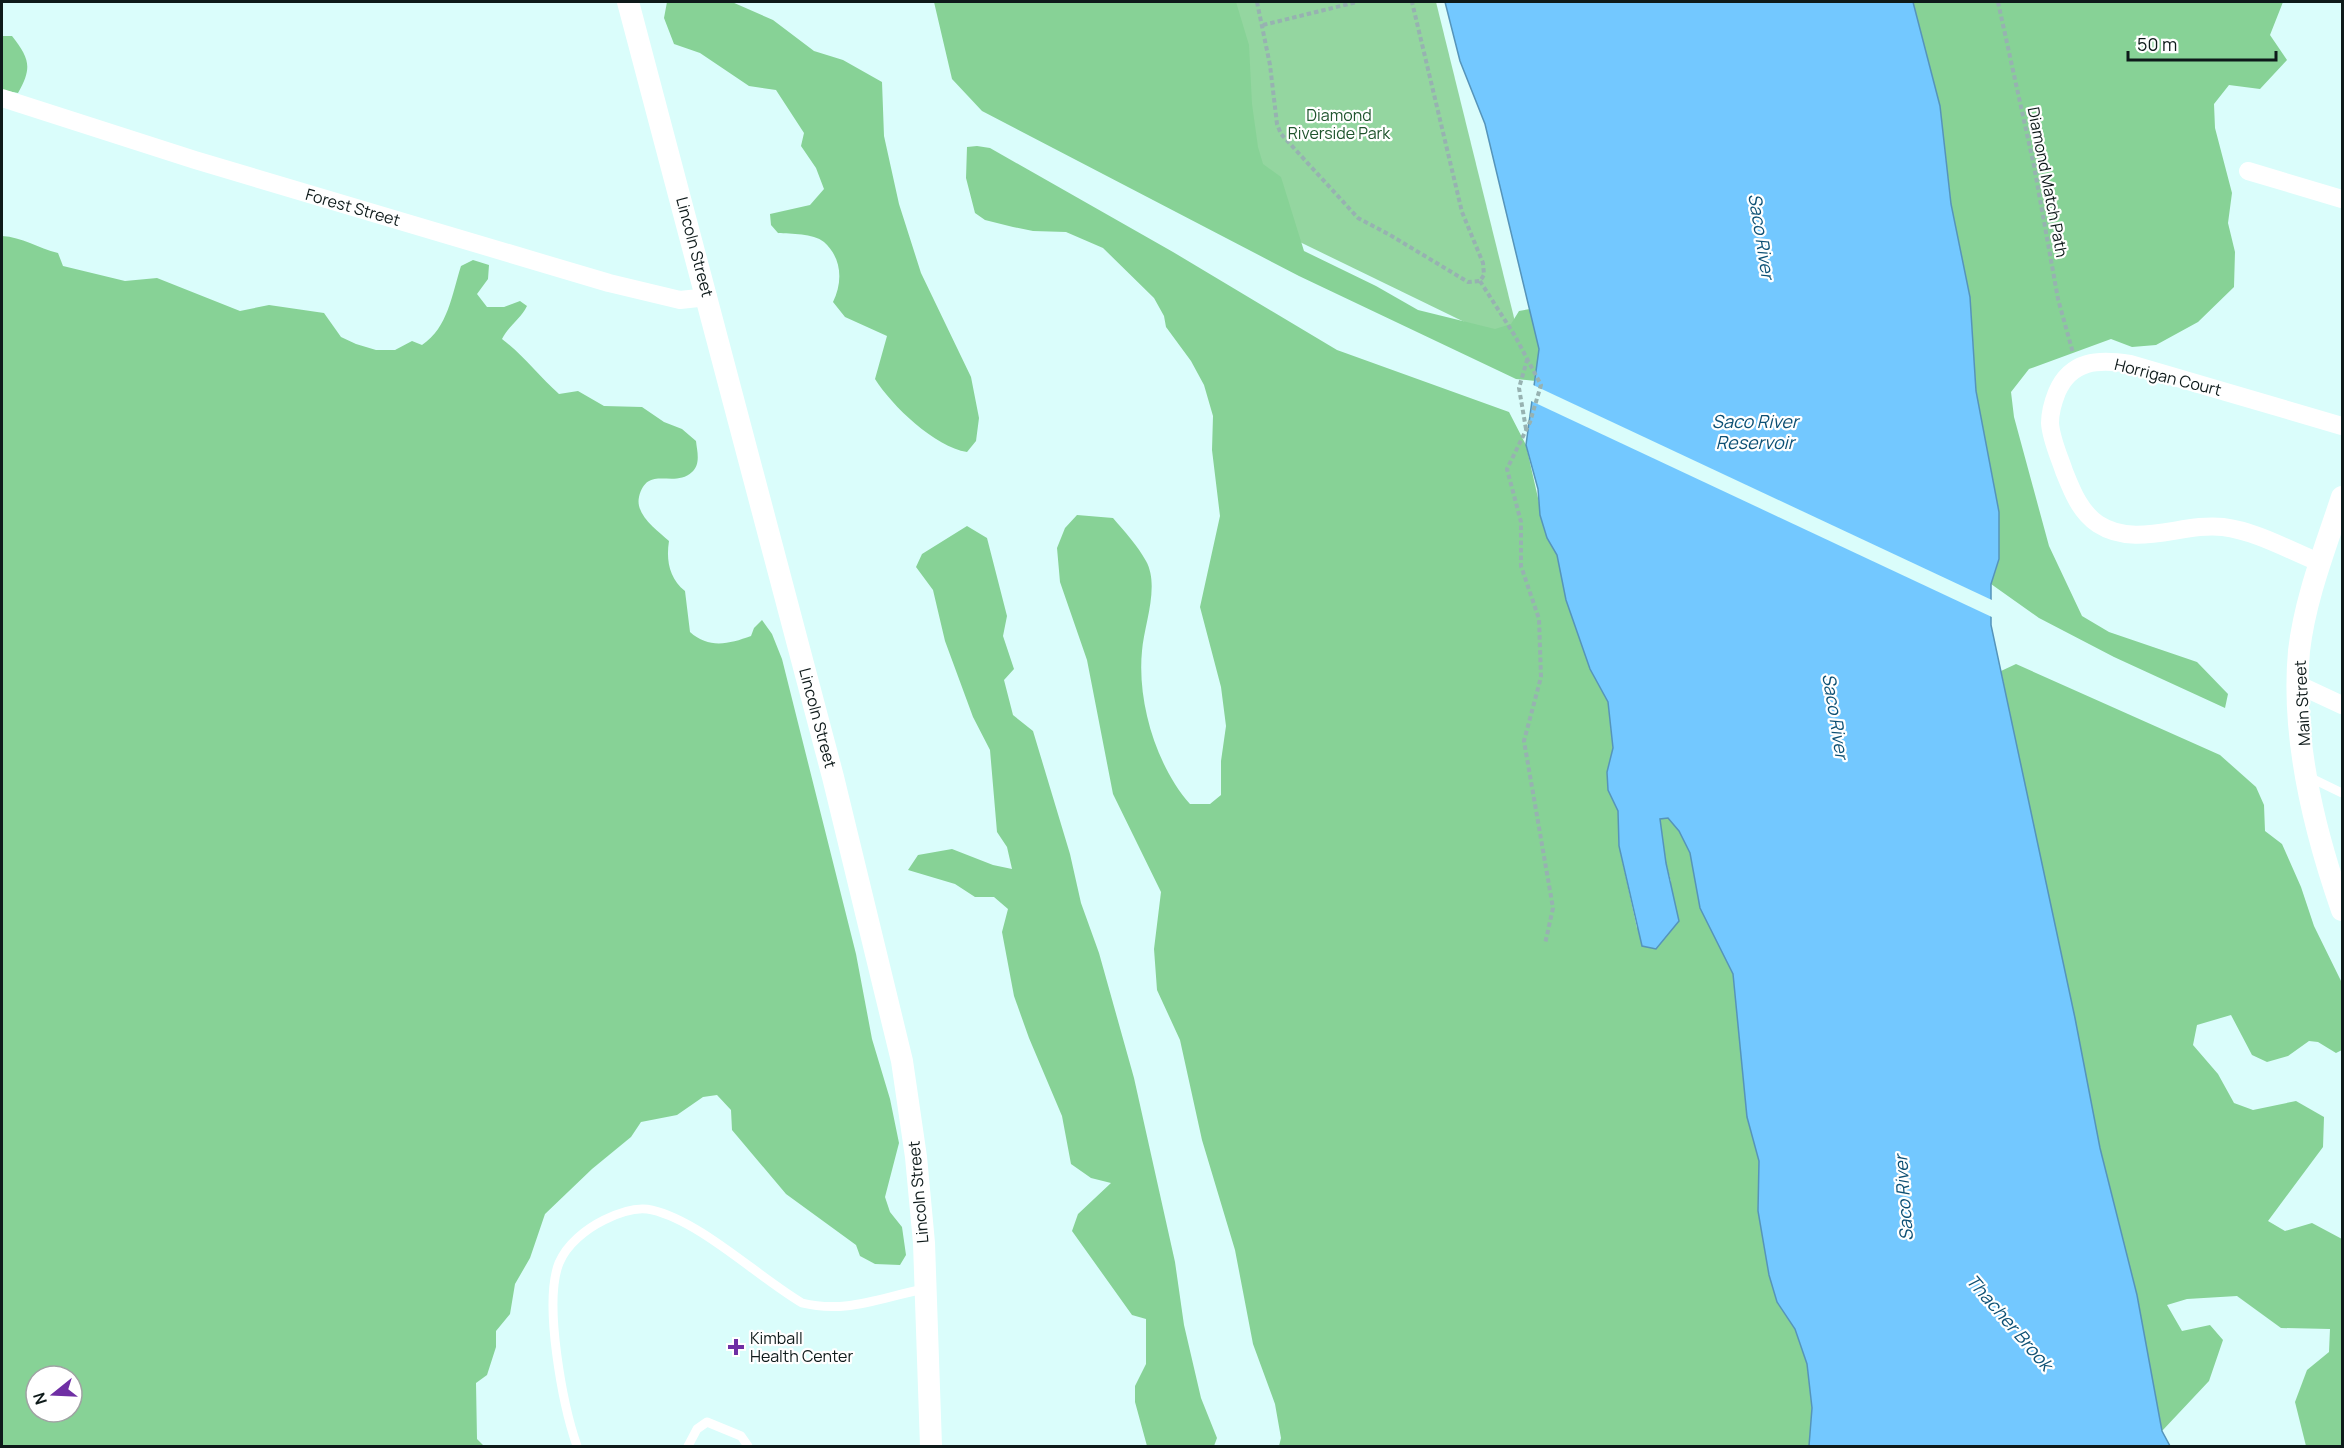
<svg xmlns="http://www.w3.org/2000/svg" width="2344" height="1448" viewBox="0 0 2344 1448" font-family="Manrope,sans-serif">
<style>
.green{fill:#94d6a0}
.forest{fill:#87d296;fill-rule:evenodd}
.water{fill:#73c8ff;stroke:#5594ba;stroke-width:1.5}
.pier{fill:#dafdfb}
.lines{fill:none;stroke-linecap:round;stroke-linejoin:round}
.path{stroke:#97b2b1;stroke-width:4;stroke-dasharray:4.5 3;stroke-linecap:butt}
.service{stroke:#fff;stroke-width:9}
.minor{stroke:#fff;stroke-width:18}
.tertiary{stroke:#fff;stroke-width:22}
.poi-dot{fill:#6f2fa4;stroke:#fff;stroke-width:2}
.labels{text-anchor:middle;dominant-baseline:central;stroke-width:4.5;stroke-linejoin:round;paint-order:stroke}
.park-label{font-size:16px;fill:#1f542d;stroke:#fff}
.street-label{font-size:16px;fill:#0e1a1a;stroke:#fff}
.poi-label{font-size:16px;fill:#0e1a1a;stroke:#fff;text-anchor:start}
.water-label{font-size:18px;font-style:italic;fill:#0d5074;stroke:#fff}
</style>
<rect width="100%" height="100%" fill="#dafdfb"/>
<path class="green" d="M 960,2 L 1436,2 L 1522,350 L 1236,211 Z"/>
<path class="forest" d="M 667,2 L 732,2 L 773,20 L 814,51 L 843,60 L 882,82 L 884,136 L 899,204 L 921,273 L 971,377 L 979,418 L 976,441 L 967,452 C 935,447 892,406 875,379 L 887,336 L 845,317 L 833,302 C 843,282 842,258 824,242 C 813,233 791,234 778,233 L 771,225 L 770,214 L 810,205 L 824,189 L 816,168 L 801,146 L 804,133 L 776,90 L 749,86 L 700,53 L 674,44 L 664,18 Z
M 934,2 L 1236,2 L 1249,45 L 1252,104 L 1258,147 L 1263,164 L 1281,177 L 1304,251 L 1376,286 L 1418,310 L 1495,329 L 1511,324 L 1519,311 L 1536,308 L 1545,382 L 1516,379 L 1299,276 L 982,111 L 952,79 Z
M 1913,2 L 2283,2 L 2270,35 L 2287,60 L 2260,89 L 2229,85 L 2214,104 L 2215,128 L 2232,193 L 2228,223 L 2235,252 L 2234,287 L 2198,322 L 2156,345 L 2132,347 L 2111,339 L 2029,369 L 2011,392 L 2014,417 L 2049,546 L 2082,616 L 2109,632 L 2197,662 L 2228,694 L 2225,708 L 2114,657 L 2039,618 L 1991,584 L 1999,559 L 1999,512 L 1976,391 L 1970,297 L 1951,204 L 1940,106 Z
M 2,36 L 12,36 C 29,58 33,67 18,93 L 2,90 Z
M 977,146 L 990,148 L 1173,252 L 1337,350 L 1509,412 L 1526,445 L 1547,538 L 1557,555 L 1590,669 L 1608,702 L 1613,748 L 1607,772 L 1608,790 L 1618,811 L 1619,846 L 1637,928 L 1671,882 L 1666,863 L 1660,819 L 1668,818 L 1679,831 L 1690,853 L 1700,908 L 1733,974 L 1747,1117 L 1759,1161 L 1758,1211 L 1769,1275 L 1777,1302 L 1795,1329 L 1807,1364 L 1812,1408 L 1809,1446 L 1279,1446 L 1281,1438 L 1275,1404 L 1253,1344 L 1235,1250 L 1202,1140 L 1180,1040 L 1157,990 L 1154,949 L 1161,892 L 1113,794 L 1087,660 L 1060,582 L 1057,548 L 1065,528 L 1077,515 L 1113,518 C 1124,531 1138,546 1146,561 C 1160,586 1144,625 1142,651 C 1137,701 1156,766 1190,804 L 1210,804 L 1221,795 L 1221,761 L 1226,726 L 1221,687 L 1200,607 L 1220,516 L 1212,450 L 1213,416 L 1204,385 L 1191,361 L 1166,327 L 1164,316 L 1154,298 L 1103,248 L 1066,232 L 1033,231 L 1013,227 L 985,220 L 975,213 L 966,178 L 967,147 Z
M 2,236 C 22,237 38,248 58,253 L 63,266 L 125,281 L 157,278 L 240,311 L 269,305 L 324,313 L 341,337 L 356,344 L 376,350 L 395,350 L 412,341 L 422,345 C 448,328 452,294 461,266 L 473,260 L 489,265 L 488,279 L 477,294 L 487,307 L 504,307 L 520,301 L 527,306 C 520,320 509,325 502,339 C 523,355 539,376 559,394 L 578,391 L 604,406 L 642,407 L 664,422 L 682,429 L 696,441 C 697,451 701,464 692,472 C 674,489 647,464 639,497 C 635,515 657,530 669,541 C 666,560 669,578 685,591 L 690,632 C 709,649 729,644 751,636 L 754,628 L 762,620 L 772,634 L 782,659 L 856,954 L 872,1039 L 890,1099 L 899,1143 L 885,1197 L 890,1212 L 902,1227 L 906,1255 L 900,1265 L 875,1264 L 860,1256 L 856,1245 L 786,1194 L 732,1130 L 731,1110 L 717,1095 L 703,1097 L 677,1115 L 641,1122 L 631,1137 L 592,1169 L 545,1214 L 530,1258 L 515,1284 L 510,1314 L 496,1331 L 496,1347 L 487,1375 L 476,1383 L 477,1439 L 484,1446 L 2,1446 ZM 36,1376 L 72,1376 L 72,1412 L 36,1412 Z
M 967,526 L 987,538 L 1007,616 L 1003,636 L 1014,669 L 1004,680 L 1013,715 L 1033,731 L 1070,854 L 1081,903 L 1099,953 L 1134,1078 L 1175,1262 L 1184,1325 L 1201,1398 L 1217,1438 L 1214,1446 L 1147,1446 L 1135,1402 L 1135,1386 L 1146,1364 L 1146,1319 L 1132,1315 L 1072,1231 L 1078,1214 L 1111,1183 L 1091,1178 L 1071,1164 L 1062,1116 L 1029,1038 L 1014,996 L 1002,932 L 1008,909 L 994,897 L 975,897 L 955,884 L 908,870 L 918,855 L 952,849 L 993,865 L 1012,869 L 1007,847 L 997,832 L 990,750 L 973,717 L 945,641 L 933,590 L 916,567 L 922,554 Z
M 2016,664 L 2220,755 L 2256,787 L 2264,805 L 2265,831 L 2282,844 L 2301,887 L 2314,926 L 2342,983 L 2342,1050 L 2336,1053 L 2318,1042 L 2309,1041 L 2288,1056 L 2267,1062 L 2252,1055 L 2231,1015 L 2197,1025 L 2193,1045 L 2218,1074 L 2234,1103 L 2253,1110 L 2296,1101 L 2324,1117 L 2323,1147 L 2268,1221 L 2285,1231 L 2312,1223 L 2342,1239 L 2342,1446 L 2306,1446 L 2295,1402 L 2307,1370 L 2329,1352 L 2330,1329 L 2281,1328 L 2237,1296 L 2187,1299 L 2167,1305 L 2182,1331 L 2210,1325 L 2223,1340 L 2209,1381 L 2162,1431 L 2137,1295 L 2100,1148 L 2001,671 Z"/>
<path class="water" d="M 1445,2 L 1913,2 L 1940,106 L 1951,204 L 1970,297 L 1976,391 L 1999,512 L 1999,559 L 1991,584 L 1991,625 L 2075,1018 L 2100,1148 L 2137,1295 L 2162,1431 L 2170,1446 L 1809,1446 L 1812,1408 L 1807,1364 L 1795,1329 L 1777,1302 L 1769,1275 L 1758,1211 L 1759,1161 L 1747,1117 L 1733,974 L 1700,908 L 1690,853 L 1679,831 L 1668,818 L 1660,819 L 1666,863 L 1679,921 L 1656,949 L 1642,946 L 1619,846 L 1618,811 L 1608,790 L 1607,772 L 1613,748 L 1608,702 L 1590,669 L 1566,600 L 1557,555 L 1547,538 L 1540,515 L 1538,489 L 1526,445 L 1539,349 L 1485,124 L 1460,61 Z"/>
<path class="pier" d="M 1531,384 L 1994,601 L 1994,618 L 1529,400 Z"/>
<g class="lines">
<path class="path" d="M 1257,2 L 1270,65 L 1277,124 L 1281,134 L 1358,218 L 1390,235 L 1468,282 L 1480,281 L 1484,275 L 1483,263 L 1462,212 L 1412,2
M 1998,2 L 2034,166 L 2058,299 L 2073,353
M 1263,25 L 1357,2
M 1480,281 L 1515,336 L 1541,385 L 1530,422 L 1507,469 L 1521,522 L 1521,566 L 1539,619 L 1541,677 L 1524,741 L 1553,908 L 1545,944
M 1526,429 L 1519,388 L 1527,360"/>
<path class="service" d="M 2309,777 L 2342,793
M 577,1446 C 563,1406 543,1303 559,1263 C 567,1244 586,1229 604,1220 C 618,1213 636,1206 652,1210 C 700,1221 758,1277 802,1303 C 847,1314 881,1297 925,1289
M 688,1446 L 697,1429 L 707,1422 L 741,1436 L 748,1446"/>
<path class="minor" d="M 2,98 L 195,160 L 609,283 L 680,300 L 708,297
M 2248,171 L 2342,199
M 2321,563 C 2291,551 2256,531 2223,527 C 2183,522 2136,549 2098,524 C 2080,512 2072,491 2064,471 C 2059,456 2051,439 2050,423 C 2050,413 2053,402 2057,392 C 2071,360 2098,359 2130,364 L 2342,426
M 2299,685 L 2342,705"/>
<path class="tertiary" d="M 628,2 L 833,777 L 902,1061 L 916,1157 L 924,1243 L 931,1446
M 2342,497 C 2326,546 2305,598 2299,651 C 2291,737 2314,830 2342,910"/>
</g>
<path class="poi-dot" d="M733 1338h6v6h6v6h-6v6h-6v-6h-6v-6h6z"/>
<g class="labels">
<g class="park-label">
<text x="1339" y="115">Diamond<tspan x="1339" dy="18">Riverside Park</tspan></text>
</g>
<g class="street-label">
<text transform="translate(2048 182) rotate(79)">Diamond Match Path</text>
<text transform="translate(353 207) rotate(16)">Forest Street</text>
<text transform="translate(695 247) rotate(75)">Lincoln Street</text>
<text transform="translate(2168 377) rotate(14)">Horrigan Court</text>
<text transform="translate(2302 703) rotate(-93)">Main Street</text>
<text transform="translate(818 718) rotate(75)">Lincoln Street</text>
<text transform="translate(918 1192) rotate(-95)">Lincoln Street</text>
</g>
<g class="poi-label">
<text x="750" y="1338">Kimball<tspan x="750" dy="18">Health Center</tspan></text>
</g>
<g class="water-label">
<text transform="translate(1762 236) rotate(81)">Saco River</text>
<text x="1755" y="421">Saco River<tspan x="1755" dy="21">Reservoir</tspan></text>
<text transform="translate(1836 716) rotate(81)">Saco River</text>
<text transform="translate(1903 1198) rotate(-94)">Saco River</text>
<text transform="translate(2010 1322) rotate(49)">Thacher Brook</text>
</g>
</g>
<rect width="2344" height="1448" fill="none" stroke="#0e1a1a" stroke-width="6"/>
<g transform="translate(54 1394) rotate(252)"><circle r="28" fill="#ffffff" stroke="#9fa3a3" stroke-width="1.5"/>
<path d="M0-4.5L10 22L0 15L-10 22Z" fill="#6f2fa4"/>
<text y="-9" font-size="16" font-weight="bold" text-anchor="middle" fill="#0e1a1a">N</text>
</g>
<path d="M2128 51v9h148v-9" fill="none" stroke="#0e1a1a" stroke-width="3"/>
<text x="2137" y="51" font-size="18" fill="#0e1a1a" stroke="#ffffff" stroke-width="4.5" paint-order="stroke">50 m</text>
</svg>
